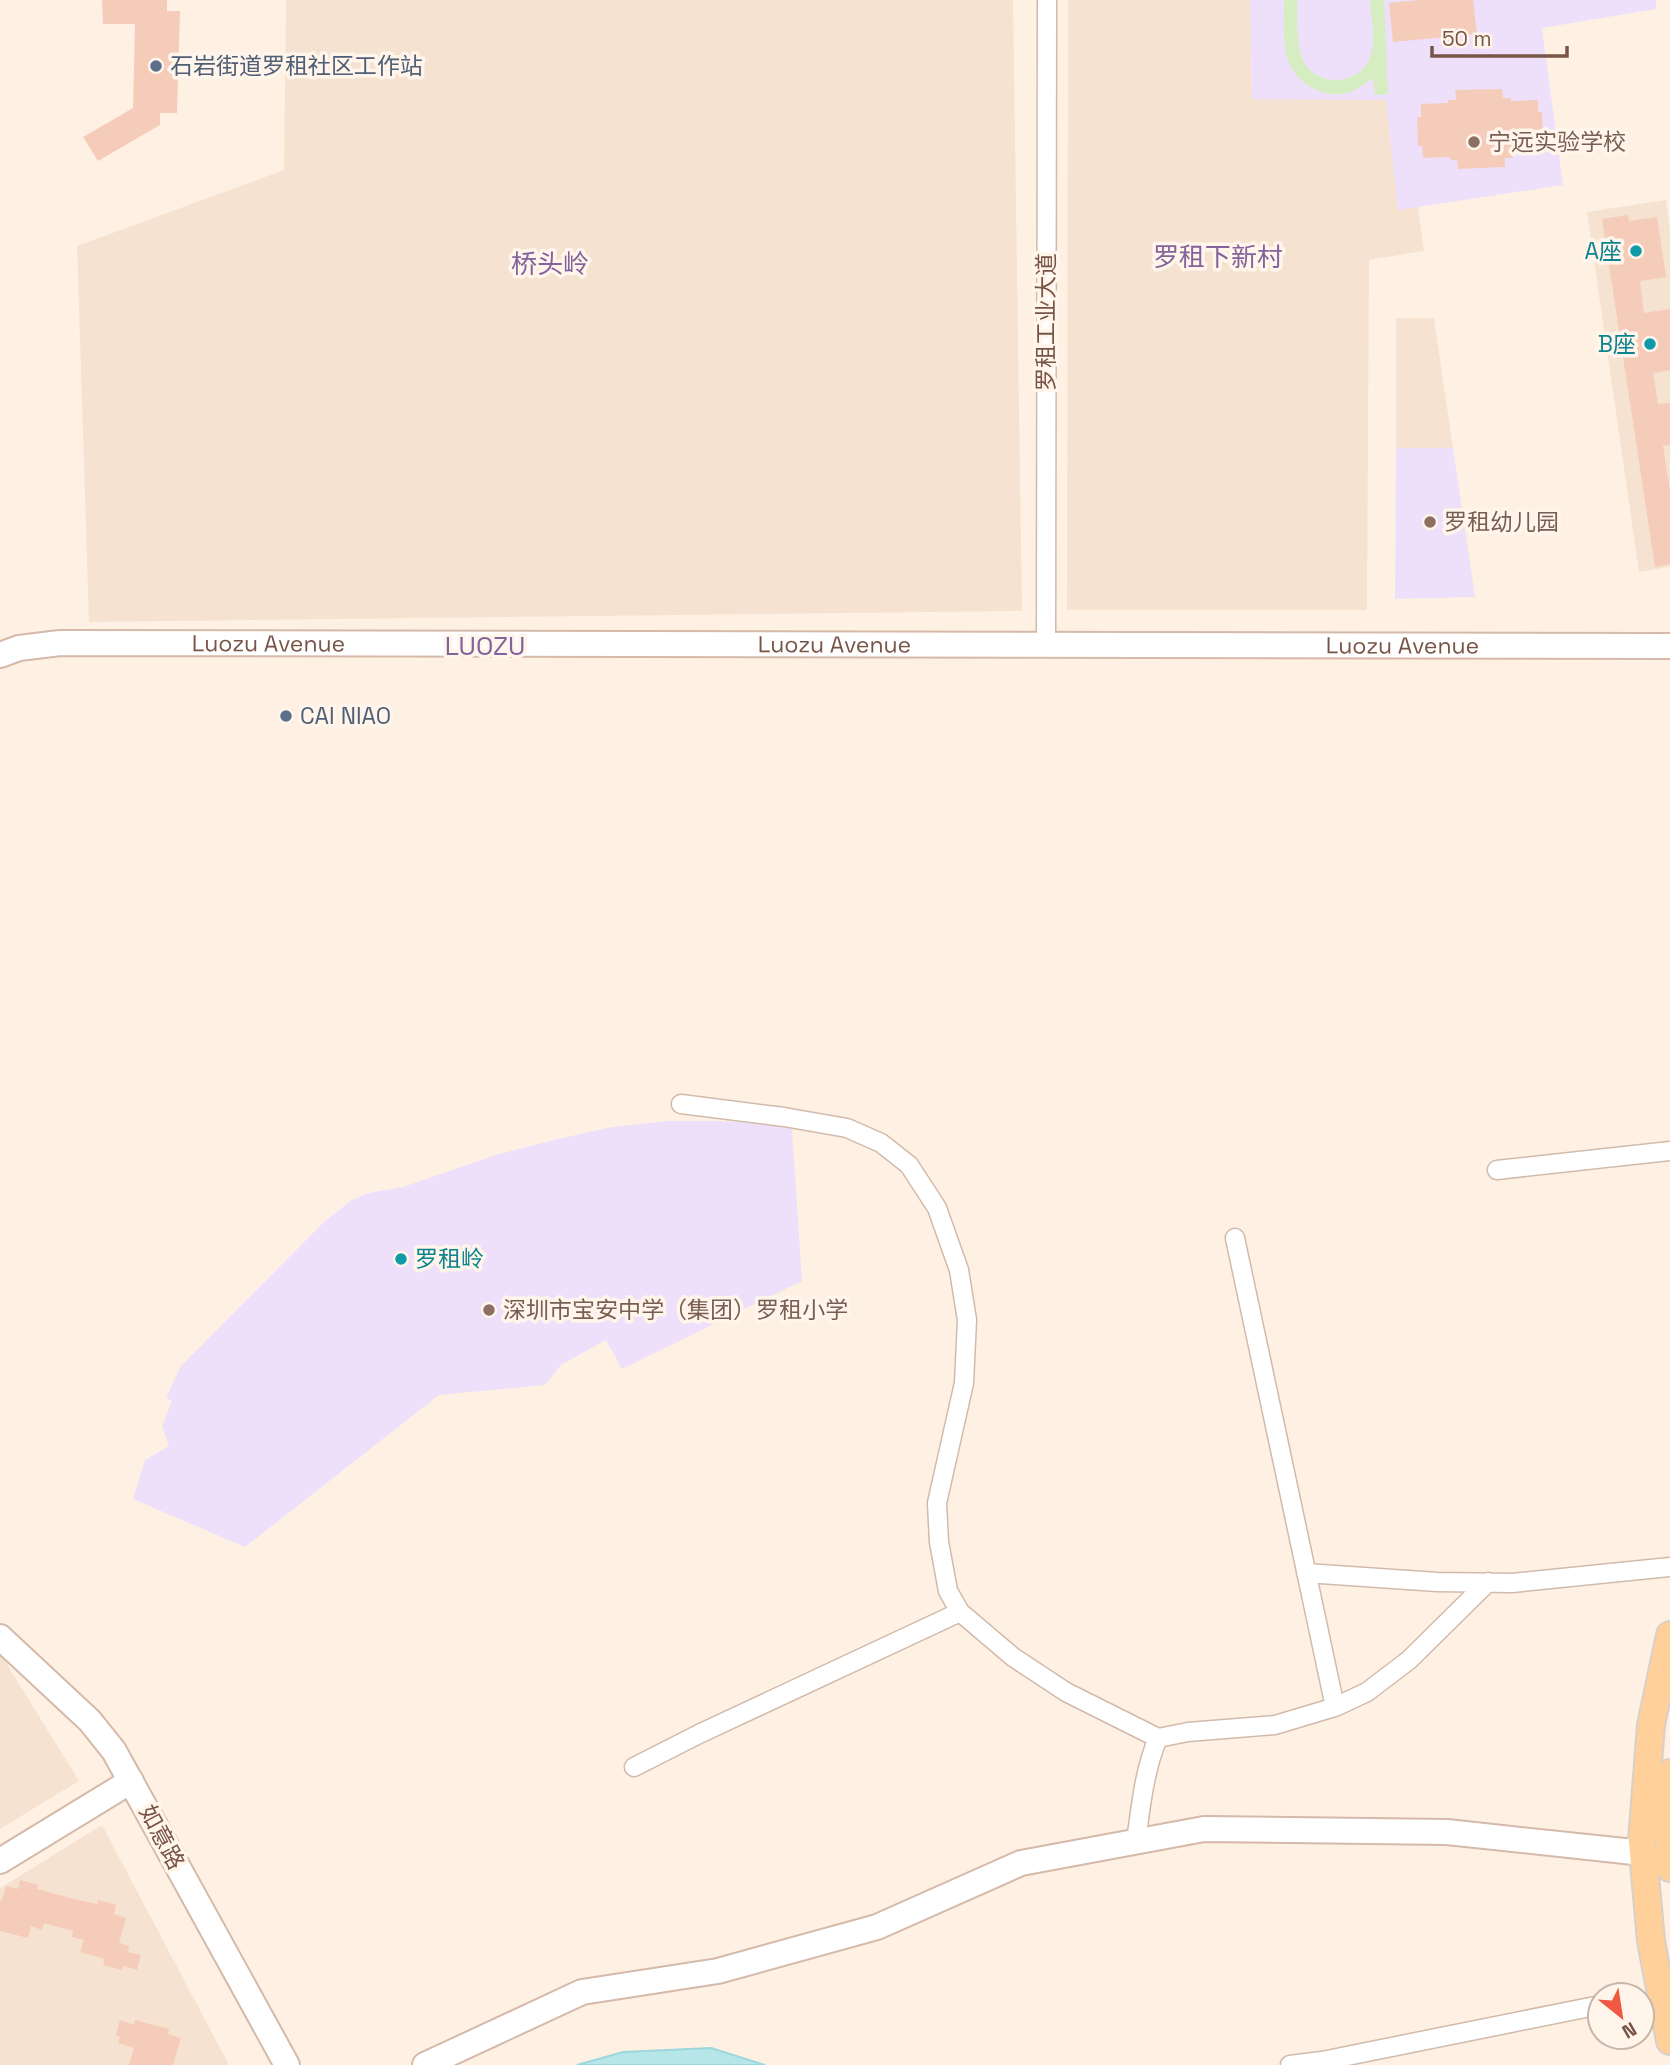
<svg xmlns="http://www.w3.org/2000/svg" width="1670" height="2065" viewBox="0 0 1670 2065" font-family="'Space Grotesk','Noto Sans SC',sans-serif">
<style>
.residential{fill:#f6e2d1}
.education{fill:#eee0fa}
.green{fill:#d6ecc1}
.water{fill:#b7e6e9;stroke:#9cd7db;stroke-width:2}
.building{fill:#f5ccb9}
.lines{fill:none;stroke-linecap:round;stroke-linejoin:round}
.street-casing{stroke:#d2baab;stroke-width:21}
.secondary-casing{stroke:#d5b9a9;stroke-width:28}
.primary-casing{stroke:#d9cfcb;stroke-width:30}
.street{stroke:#fff;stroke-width:18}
.secondary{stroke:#fff;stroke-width:24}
.primary{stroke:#ffd099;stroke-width:26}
.service-dot{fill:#5c6f8a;stroke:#fff5eb;stroke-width:2.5}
.education-dot{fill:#8d6e63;stroke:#fff5eb;stroke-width:2.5}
.culture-dot{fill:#0f9aa8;stroke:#fff5eb;stroke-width:2.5}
.labels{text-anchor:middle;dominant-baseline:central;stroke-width:7;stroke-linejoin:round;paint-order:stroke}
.service-label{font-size:23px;fill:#4e5e75;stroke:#fff5eb;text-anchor:start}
.education-label{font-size:23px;fill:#785e54;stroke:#fff5eb;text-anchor:start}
.culture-label{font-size:23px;fill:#0d838f;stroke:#fff5eb;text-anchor:end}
.street-label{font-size:23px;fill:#785447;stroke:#fff5eb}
.quarter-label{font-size:26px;fill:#83639c;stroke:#fff5eb}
</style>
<rect width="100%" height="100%" fill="#fef1e4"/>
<path class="residential" d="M 286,0 L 1013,0 L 1022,611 L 89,622 L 77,246 L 284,170 Z
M 1068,0 L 1250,0 L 1252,99 L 1386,100 L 1398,209 L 1418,207 L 1424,251 L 1369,260 L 1367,610 L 1067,610 Z
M 1666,200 L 1670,229 L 1670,567 L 1639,572 L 1587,212 Z
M 1396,318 L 1434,318 L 1453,448 L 1396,448 Z
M 0,1653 L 79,1781 L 0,1829 Z
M 102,1825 L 228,2063 L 228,2065 L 0,2065 L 0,1888 Z"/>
<path class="education" d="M 1250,0 L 1656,0 L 1656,9 L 1542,28 L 1563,185 L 1398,210 L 1386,100 L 1252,99 Z
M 1396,448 L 1453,448 L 1475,597 L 1395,599 Z
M 667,1121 L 719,1121 L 758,1123 L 792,1129 L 802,1281 L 622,1369 L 606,1340 L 561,1365 L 545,1385 L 439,1395 L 245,1547 L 133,1499 L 145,1460 L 169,1446 L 162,1426 L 172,1401 L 166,1398 L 181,1366 L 325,1221 L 352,1200 L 369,1193 L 403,1187 L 499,1154 L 558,1139 L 612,1127 Z"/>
<path class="green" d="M 1284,0 L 1297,0 C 1298,17 1296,38 1301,55 C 1310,86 1355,89 1369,60 C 1377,43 1371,18 1370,0 L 1384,0 L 1388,94 L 1375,95 L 1373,78 C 1366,83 1359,89 1350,92 C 1325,100 1297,85 1288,60 C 1282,42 1284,19 1284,0 Z"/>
<path class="water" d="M 711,2048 L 765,2065 L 577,2065 L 623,2052 Z"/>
<path class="building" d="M 102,0 L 167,0 L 167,11 L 180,11 L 177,113 L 160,113 L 160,125 L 98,161 L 83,137 L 133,108 L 135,24 L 103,24 Z
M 1419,0 L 1473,0 L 1477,34 L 1393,42 L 1389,3 Z
M 1502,89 L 1503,98 L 1511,98 L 1511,101 L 1538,100 L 1538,112 L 1542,112 L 1543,141 L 1539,141 L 1539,154 L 1512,154 L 1513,158 L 1505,158 L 1505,167 L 1458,169 L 1457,160 L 1450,160 L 1450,157 L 1423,158 L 1422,146 L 1418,146 L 1417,117 L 1421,117 L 1421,104 L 1448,103 L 1448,100 L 1456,100 L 1455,90 Z
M 1628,215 L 1629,221 L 1657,217 L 1666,277 L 1640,281 L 1644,313 L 1670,309 L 1670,370 L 1653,373 L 1658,404 L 1670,403 L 1670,445 L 1663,446 L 1670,490 L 1670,564 L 1655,567 L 1602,219 Z
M 20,1880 L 39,1885 L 37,1889 L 78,1900 L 97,1904 L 98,1900 L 116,1905 L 114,1914 L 126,1918 L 119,1943 L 129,1946 L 128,1952 L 141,1955 L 137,1970 L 123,1966 L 122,1970 L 103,1965 L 105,1959 L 80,1952 L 84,1940 L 72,1937 L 73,1931 L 44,1923 L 42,1930 L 31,1926 L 28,1938 L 0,1931 L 0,1900 L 2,1900 L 6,1886 L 18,1889 Z
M 120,2020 L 134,2025 L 135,2020 L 169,2029 L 168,2034 L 181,2038 L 173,2065 L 129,2065 L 134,2048 L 118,2043 L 120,2037 L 116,2035 Z"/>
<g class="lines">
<g class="street-casing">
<path id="street" d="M 1046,645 L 1047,0
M 681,1104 L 784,1117 L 847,1128 L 881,1143 L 909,1165 L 937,1208 L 959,1270 L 967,1320 L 964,1383 L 937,1503 L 939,1542 L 948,1591 L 960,1612 L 1013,1657 L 1066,1692 L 1158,1738
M 1497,1170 L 1670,1151
M 1235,1238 L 1335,1707
M 1306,1573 L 1437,1582 L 1512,1583 L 1670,1567
M 634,1767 L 699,1734 L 960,1612
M 1136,1841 C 1141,1806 1144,1771 1158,1738 L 1188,1732 L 1275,1725 L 1335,1707 L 1367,1692 L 1409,1660 L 1488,1582
M 1290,2065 L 1322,2061 L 1600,2005"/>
</g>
<g class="secondary-casing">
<g id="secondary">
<path id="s1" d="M 0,655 L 19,648 L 60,643 L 1670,646"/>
<path d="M 0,1637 L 90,1721 L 114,1751 L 287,2065"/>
<path d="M 0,1861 L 131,1781"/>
<path d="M 425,2065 L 582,1992 L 718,1971 L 877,1927 L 1021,1863 L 1204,1829 L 1447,1832 L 1643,1853"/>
</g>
</g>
<g class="primary-casing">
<path id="primary" d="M 1670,1635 L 1651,1725 L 1642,1841 L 1651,1941 L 1670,2041
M 1670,1773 L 1668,1819 L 1670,1868"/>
</g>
<use href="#street" class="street"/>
<use href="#secondary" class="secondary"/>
<use href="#primary" class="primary"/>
</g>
<g class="service-dot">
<circle cx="156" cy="66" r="7"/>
<circle cx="286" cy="716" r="7"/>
</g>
<g class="education-dot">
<circle cx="1474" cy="142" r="7"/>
<circle cx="1430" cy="522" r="7"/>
<circle cx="489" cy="1310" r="7"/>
</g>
<g class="culture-dot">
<circle cx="1636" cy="251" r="7"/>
<circle cx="1650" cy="344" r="7"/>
<circle cx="401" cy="1259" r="7"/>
</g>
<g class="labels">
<g class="service-label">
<text x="170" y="66">石岩街道罗租社区工作站</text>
<text x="300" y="716">CAI NIAO</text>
</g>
<g class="education-label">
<text x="1488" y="142">宁远实验学校</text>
<text x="1444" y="522">罗租幼儿园</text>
<text x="503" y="1310">深圳市宝安中学（集团）罗租小学</text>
</g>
<g class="culture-label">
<text x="1622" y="251">A座</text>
<text x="1636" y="344">B座</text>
<text x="415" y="1259" text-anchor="start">罗租岭</text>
</g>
<g class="street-label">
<text transform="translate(1046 322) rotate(-90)">罗租工业大道</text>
<text stroke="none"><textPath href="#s1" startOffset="270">Luozu Avenue</textPath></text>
<text stroke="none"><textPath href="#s1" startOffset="836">Luozu Avenue</textPath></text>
<text stroke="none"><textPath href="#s1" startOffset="1404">Luozu Avenue</textPath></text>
<text transform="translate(162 1837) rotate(62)">如意路</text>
</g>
<g class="quarter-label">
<text x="1218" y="257">罗租下新村</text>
<text x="550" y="264">桥头岭</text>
<text x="485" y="646">LUOZU</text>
</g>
</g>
<g transform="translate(1621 2016) rotate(150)"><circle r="33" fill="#fff5eb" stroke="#c9b5a9" stroke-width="2"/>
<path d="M0-5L12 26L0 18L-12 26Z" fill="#ef5841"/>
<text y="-10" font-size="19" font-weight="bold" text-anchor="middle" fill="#785447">N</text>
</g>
<path d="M1432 46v10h135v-10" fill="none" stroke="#785447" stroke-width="3.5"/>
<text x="1442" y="46" font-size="21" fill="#785447" stroke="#fff5eb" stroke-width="5" paint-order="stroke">50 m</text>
</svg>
